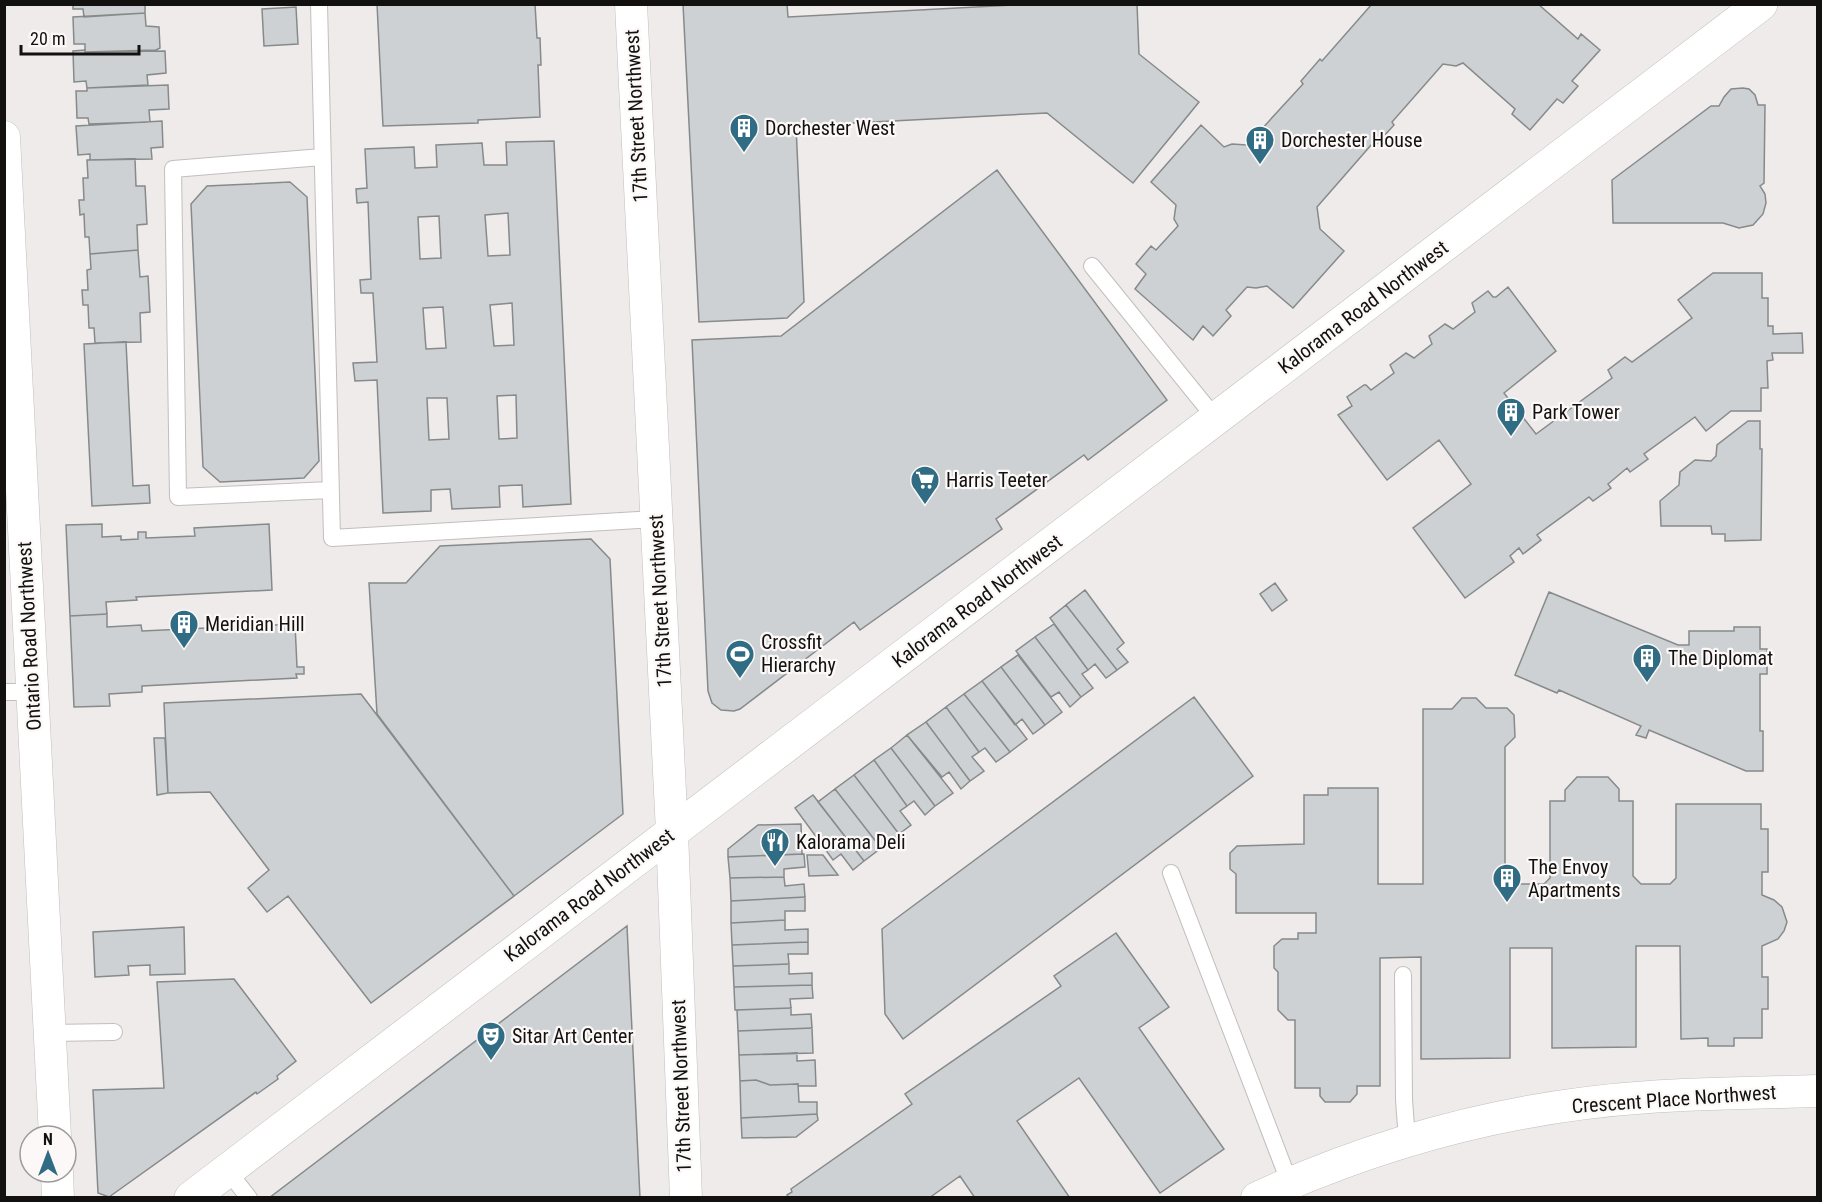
<svg xmlns="http://www.w3.org/2000/svg" width="1822" height="1202" viewBox="0 0 1822 1202" font-family="'Roboto Condensed',sans-serif">
<style>
.building{fill:#cdd1d3;stroke:#868a8b;stroke-width:1.5;fill-rule:evenodd}
.lines{fill:none;stroke-linecap:round;stroke-linejoin:round}
.lane-casing{stroke:#c2bebd;stroke-width:18}
.street-casing{stroke:#c2bebd;stroke-width:33}
.secondary-casing{stroke:#c2bebd;stroke-width:34}
.lane{stroke:#fff;stroke-width:16}
.street{stroke:#fff;stroke-width:32}
.secondary{stroke:#fff;stroke-width:33}
.labels{text-anchor:middle;dominant-baseline:central;stroke-width:4.5;stroke-linejoin:round;paint-order:stroke}
.street-label{font-size:20px;fill:#121110;stroke:#fcf8f7}
.poi-label{font-size:20px;fill:#121110;stroke:#fcf8f7;text-anchor:start}
</style>
<rect width="100%" height="100%" fill="#efebea"/>
<path class="building" d="M 73,4 L 145,4 L 145,13 L 84,17 L 83,9 L 73,9 Z
M 377,4 L 535,4 L 537,38 L 540,38 L 541,65 L 538,65 L 540,117 L 478,120 L 478,123 L 383,126 Z
M 683,4 L 787,4 L 788,17 L 1034,4 L 1137,4 L 1139,54 L 1199,102 L 1133,183 L 1047,113 L 796,126 L 804,302 L 787,318 L 699,322 Z
M 1372,4 L 1538,4 L 1578,39 L 1581,34 L 1600,50 L 1572,81 L 1578,86 L 1563,103 L 1557,99 L 1530,130 L 1512,114 L 1515,109 L 1463,63 L 1456,66 L 1443,64 L 1392,122 L 1394,125 L 1375,146 L 1372,144 L 1317,207 L 1320,229 L 1344,251 L 1293,308 L 1267,286 L 1256,288 L 1247,287 L 1226,310 L 1231,316 L 1213,336 L 1203,326 L 1193,340 L 1135,289 L 1146,274 L 1136,264 L 1151,246 L 1156,250 L 1178,226 L 1174,219 L 1176,205 L 1151,182 L 1201,125 L 1224,147 L 1232,144 L 1247,145 L 1303,84 L 1301,81 L 1320,59 L 1322,61 Z
M 296,7 L 298,44 L 264,46 L 262,9 Z
M 145,13 L 146,26 L 159,27 L 160,48 L 156,50 L 85,52 L 85,44 L 74,44 L 73,17 Z
M 85,50 L 85,52 L 165,51 L 166,73 L 147,75 L 148,85 L 87,88 L 86,81 L 74,82 L 73,51 Z
M 168,85 L 169,109 L 149,110 L 150,122 L 89,124 L 88,118 L 77,118 L 76,91 L 87,91 L 87,88 Z
M 1743,88 L 1749,89 L 1755,95 L 1758,105 L 1765,105 L 1764,183 L 1760,186 L 1765,194 L 1766,203 L 1763,214 L 1753,225 L 1739,228 L 1723,223 L 1613,223 L 1612,180 L 1711,106 L 1719,106 L 1724,97 L 1731,89 Z
M 162,121 L 163,147 L 151,148 L 152,159 L 90,160 L 90,154 L 78,155 L 76,126 Z
M 554,141 L 571,504 L 523,507 L 522,485 L 499,486 L 500,507 L 452,509 L 450,489 L 431,490 L 431,511 L 383,513 L 377,380 L 355,381 L 353,363 L 377,362 L 373,293 L 361,293 L 360,280 L 371,279 L 368,202 L 357,203 L 356,189 L 367,188 L 365,149 L 414,147 L 415,168 L 437,167 L 436,145 L 482,143 L 484,165 L 507,165 L 506,142 ZM 508,213 L 510,255 L 488,256 L 485,215 ZM 439,216 L 441,258 L 420,259 L 418,217 ZM 512,303 L 514,345 L 494,346 L 490,305 ZM 443,307 L 446,348 L 426,349 L 423,308 ZM 516,395 L 517,438 L 499,439 L 497,396 ZM 427,398 L 447,398 L 449,439 L 429,440 Z
M 135,159 L 136,186 L 145,186 L 147,224 L 137,225 L 138,250 L 90,254 L 89,237 L 85,237 L 84,214 L 80,215 L 79,200 L 84,200 L 83,178 L 88,178 L 87,160 Z
M 997,170 L 1167,400 L 1088,460 L 1084,455 L 996,519 L 1002,529 L 860,630 L 854,622 L 740,709 L 734,711 L 721,710 L 712,703 L 708,691 L 692,340 L 781,336 Z
M 290,182 L 307,197 L 319,461 L 304,478 L 220,482 L 203,467 L 191,204 L 207,186 Z
M 138,250 L 140,277 L 148,276 L 150,312 L 140,313 L 141,342 L 95,343 L 94,328 L 89,328 L 88,305 L 83,305 L 82,290 L 88,290 L 87,270 L 91,269 L 90,254 Z
M 1713,273 L 1762,273 L 1762,298 L 1768,298 L 1768,326 L 1773,326 L 1773,334 L 1802,333 L 1803,353 L 1772,353 L 1773,360 L 1767,361 L 1768,388 L 1761,388 L 1761,411 L 1731,411 L 1706,431 L 1695,417 L 1644,454 L 1648,459 L 1630,472 L 1627,468 L 1608,484 L 1611,488 L 1593,501 L 1589,497 L 1537,535 L 1541,540 L 1523,554 L 1519,548 L 1510,556 L 1514,562 L 1465,598 L 1413,528 L 1471,484 L 1439,440 L 1387,480 L 1338,415 L 1352,406 L 1347,397 L 1364,385 L 1366,385 L 1371,390 L 1394,373 L 1390,365 L 1406,353 L 1414,358 L 1432,344 L 1429,336 L 1445,324 L 1453,329 L 1475,312 L 1472,303 L 1488,291 L 1493,297 L 1496,297 L 1508,287 L 1556,351 L 1504,393 L 1536,434 L 1612,378 L 1608,370 L 1625,357 L 1632,362 L 1692,318 L 1678,300 Z
M 126,342 L 133,486 L 149,485 L 150,503 L 92,506 L 84,344 Z
M 1748,421 L 1760,421 L 1760,449 L 1762,449 L 1761,540 L 1725,541 L 1725,534 L 1712,534 L 1711,526 L 1661,526 L 1660,501 L 1679,485 L 1680,472 L 1695,460 L 1711,461 L 1716,456 L 1717,445 Z
M 102,524 L 102,537 L 121,536 L 121,540 L 138,539 L 138,532 L 146,532 L 146,538 L 195,536 L 194,528 L 269,524 L 272,590 L 136,597 L 137,600 L 106,602 L 107,614 L 70,616 L 66,525 Z
M 591,539 L 610,559 L 623,814 L 514,896 L 377,714 L 369,583 L 406,583 L 440,546 Z
M 1275,583 L 1287,600 L 1272,611 L 1260,594 Z
M 1085,590 L 1124,643 L 1117,649 L 1128,662 L 1117,670 L 1066,605 Z
M 1549,592 L 1678,645 L 1689,645 L 1689,631 L 1734,631 L 1734,627 L 1760,627 L 1760,649 L 1767,649 L 1767,674 L 1760,674 L 1760,731 L 1763,731 L 1763,771 L 1746,771 L 1649,730 L 1646,738 L 1636,735 L 1641,726 L 1559,690 L 1557,693 L 1515,675 Z
M 1066,605 L 1117,670 L 1106,678 L 1095,664 L 1088,670 L 1050,618 Z
M 107,614 L 107,627 L 141,625 L 142,631 L 295,624 L 297,667 L 304,667 L 304,674 L 296,674 L 297,678 L 142,686 L 142,692 L 109,694 L 110,706 L 74,707 L 70,616 Z
M 1054,624 L 1088,670 L 1082,674 L 1093,688 L 1081,697 L 1035,637 Z
M 1035,637 L 1081,697 L 1070,707 L 1059,692 L 1051,697 L 1016,651 Z
M 1018,655 L 1062,712 L 1045,725 L 1001,667 Z
M 1001,667 L 1045,725 L 1033,734 L 1022,719 L 1015,725 L 982,681 Z
M 982,681 L 1027,739 L 1010,752 L 964,694 Z
M 361,694 L 514,896 L 371,1003 L 288,896 L 267,912 L 248,888 L 269,870 L 210,792 L 168,793 L 164,703 Z
M 964,694 L 1010,752 L 996,762 L 985,748 L 979,752 L 946,707 Z
M 1194,697 L 1253,776 L 903,1039 L 885,1014 L 882,929 Z
M 1462,698 L 1476,698 L 1486,708 L 1507,708 L 1514,715 L 1515,737 L 1505,747 L 1505,876 L 1511,884 L 1544,884 L 1550,878 L 1550,801 L 1565,801 L 1565,790 L 1577,777 L 1608,777 L 1619,789 L 1619,801 L 1633,801 L 1633,876 L 1641,884 L 1670,884 L 1676,878 L 1676,804 L 1761,804 L 1761,829 L 1768,829 L 1768,872 L 1762,872 L 1762,895 L 1774,900 L 1782,907 L 1787,922 L 1784,931 L 1778,939 L 1762,946 L 1762,977 L 1768,977 L 1768,1009 L 1762,1009 L 1762,1038 L 1734,1038 L 1734,1046 L 1708,1046 L 1708,1038 L 1681,1039 L 1680,946 L 1636,946 L 1636,1047 L 1552,1048 L 1552,948 L 1510,948 L 1510,1058 L 1421,1059 L 1421,957 L 1380,958 L 1380,1086 L 1357,1086 L 1357,1094 L 1350,1102 L 1325,1102 L 1320,1096 L 1320,1088 L 1295,1088 L 1295,1020 L 1288,1020 L 1278,1010 L 1278,972 L 1274,968 L 1274,946 L 1282,939 L 1298,939 L 1298,933 L 1316,933 L 1316,913 L 1236,913 L 1236,874 L 1230,869 L 1230,853 L 1237,846 L 1304,844 L 1304,795 L 1328,795 L 1328,788 L 1378,788 L 1378,884 L 1423,884 L 1423,709 L 1452,709 Z
M 946,707 L 979,752 L 972,757 L 984,771 L 970,781 L 926,722 Z
M 926,722 L 970,781 L 961,789 L 949,772 L 942,777 L 907,735 Z
M 907,735 L 953,793 L 935,806 L 891,748 Z
M 154,738 L 165,738 L 168,793 L 157,795 Z
M 891,748 L 935,806 L 925,815 L 914,801 L 907,806 L 874,760 Z
M 874,760 L 907,806 L 900,811 L 911,825 L 899,834 L 854,775 Z
M 854,775 L 899,834 L 881,848 L 835,789 Z
M 835,789 L 881,848 L 864,861 L 818,802 Z
M 813,795 L 864,861 L 853,870 L 841,854 L 833,860 L 795,808 Z
M 801,824 L 802,854 L 728,857 L 728,849 L 758,825 Z
M 804,854 L 805,867 L 784,869 L 784,877 L 730,878 L 728,857 Z
M 807,855 L 823,855 L 838,875 L 809,876 Z
M 784,877 L 785,886 L 804,884 L 805,897 L 731,901 L 730,878 Z
M 805,897 L 805,911 L 785,911 L 785,920 L 731,923 L 731,901 Z
M 785,920 L 785,930 L 808,929 L 808,942 L 732,945 L 731,923 Z
M 627,926 L 640,1198 L 269,1198 Z
M 184,927 L 185,974 L 150,975 L 150,965 L 128,966 L 129,975 L 95,977 L 93,932 Z
M 1116,933 L 1169,1007 L 1139,1028 L 1224,1149 L 1160,1193 L 1079,1078 L 1017,1121 L 1070,1198 L 975,1198 L 960,1176 L 929,1198 L 789,1198 L 787,1195 L 792,1192 L 791,1189 L 912,1104 L 905,1094 L 1061,986 L 1054,976 Z
M 808,942 L 808,954 L 788,954 L 789,964 L 733,966 L 732,945 Z
M 789,964 L 789,974 L 812,973 L 812,985 L 734,987 L 733,966 Z
M 234,979 L 296,1061 L 277,1076 L 278,1079 L 257,1094 L 256,1092 L 109,1197 L 98,1193 L 93,1090 L 164,1088 L 157,982 Z
M 812,985 L 813,998 L 790,999 L 791,1008 L 735,1010 L 734,987 Z
M 791,1008 L 791,1015 L 811,1014 L 812,1028 L 738,1031 L 737,1010 Z
M 812,1028 L 813,1053 L 739,1055 L 738,1031 Z
M 797,1053 L 797,1061 L 815,1060 L 816,1086 L 798,1086 L 798,1084 L 770,1085 L 756,1080 L 740,1081 L 739,1055 Z
M 756,1080 L 770,1085 L 798,1084 L 799,1102 L 817,1102 L 817,1114 L 741,1118 L 740,1081 Z
M 817,1114 L 818,1120 L 796,1137 L 742,1138 L 741,1118 Z"/>
<g class="lines">
<g class="lane-casing">
<path id="lane" d="M 319,4 L 332,538 L 655,519
M 322,157 L 173,169 L 178,497 L 330,490
M 1092,266 L 1216,419
M 4,692 L 32,692
M 1171,873 L 1290,1184
M 1403,975 L 1404,1100 L 1407,1140
M 49,1033 L 114,1032
M 227,1170 L 249,1198"/>
</g>
<g class="street-casing">
<path id="street" d="M 631,4 L 672,832 L 686,1198
M 4,137 L 55,1136
M 57,1172 L 58,1198
M 1257,1198 C 1381,1141 1513,1106 1649,1097 C 1705,1093 1761,1093 1818,1091"/>
</g>
<g class="secondary-casing">
<path id="secondary" d="M 191,1198 L 1761,4"/>
</g>
<use href="#lane" class="lane"/>
<use href="#street" class="street"/>
<use href="#secondary" class="secondary"/>
</g>
<defs>
<g id="building-pin" transform="scale(1.5)"><path d="M0 17L-7.5 6A9.5 9.5 0 1 1 7.5 6Z" fill="#306d84" stroke="#fcf8f7"/><path d="M-4-6H4V6H1V3H-1V6H-4ZM-2.5-4.3h1.7v1.8h-1.7ZM.8-4.3h1.7v1.8H.8ZM-2.5-1h1.7V.8h-1.7ZM.8-1h1.7V.8H.8Z" fill="#fff"/></g>
<g id="supermarket-pin" transform="scale(1.5)"><path d="M0 17L-7.5 6A9.5 9.5 0 1 1 7.5 6Z" fill="#306d84" stroke="#fcf8f7"/><path d="M-6-5.5h2.5l.6 2H6L4.5 2H-2.5L-4.4-4H-6ZM-1.5 3.2a1.3 1.3 0 1 0 .1 0ZM3 3.2a1.3 1.3 0 1 0 .1 0Z" fill="#fff"/></g>
<g id="stadium-pin" transform="scale(1.5)"><path d="M0 17L-7.5 6A9.5 9.5 0 1 1 7.5 6Z" fill="#306d84" stroke="#fcf8f7"/><path d="M0-5a6.5 5 0 1 0 0 10a6.5 5 0 1 0 0-10ZM-3.5-1.8h7v3.6h-7Z" fill="#fff"/></g>
<g id="restaurant-pin" transform="scale(1.5)"><path d="M0 17L-7.5 6A9.5 9.5 0 1 1 7.5 6Z" fill="#306d84" stroke="#fcf8f7"/><path d="M-5-6h1v4h1v-4h1v4h1v-4h1v5L-1.5 .5V6h-2V.5L-5-1ZM5-6V6H3V1.5H1.5Q1.5-4 5-6Z" fill="#fff"/></g>
<g id="theatre-pin" transform="scale(1.5)"><path d="M0 17L-7.5 6A9.5 9.5 0 1 1 7.5 6Z" fill="#306d84" stroke="#fcf8f7"/><path d="M-5-5.5Q0-4 5-5.5V0Q5 5 0 6Q-5 5-5 0ZM-3.3-2.5H-1v1.5H-3.3ZM1-2.5H3.3v1.5H1ZM-2.8 1Q0 5.5 2.8 1Z" fill="#fff"/></g>
</defs>
<g fill-rule="evenodd">
<use href="#building-pin" x="744" y="128"/>
<use href="#building-pin" x="1260" y="140"/>
<use href="#building-pin" x="1511" y="412"/>
<use href="#supermarket-pin" x="925" y="480"/>
<use href="#building-pin" x="184" y="624"/>
<use href="#stadium-pin" x="740" y="654"/>
<use href="#building-pin" x="1647" y="658"/>
<use href="#restaurant-pin" x="775" y="842"/>
<use href="#building-pin" x="1507" y="878"/>
<use href="#theatre-pin" x="491" y="1036"/>
</g>
<g class="labels">
<g class="street-label">
<text transform="translate(636 116) rotate(-93)">17th Street Northwest</text>
<text transform="translate(1363 307) rotate(-37)">Kalorama Road Northwest</text>
<text transform="translate(660 601) rotate(-93)">17th Street Northwest</text>
<text transform="translate(977 601) rotate(-37)">Kalorama Road Northwest</text>
<text transform="translate(29 636) rotate(-93)">Ontario Road Northwest</text>
<text transform="translate(589 895) rotate(-37)">Kalorama Road Northwest</text>
<text transform="translate(681 1086) rotate(-92)">17th Street Northwest</text>
<text transform="translate(1674 1099) rotate(-4)">Crescent Place Northwest</text>
</g>
<g class="poi-label">
<text x="765" y="128">Dorchester West</text>
<text x="1281" y="140">Dorchester House</text>
<text x="1532" y="412">Park Tower</text>
<text x="946" y="480">Harris Teeter</text>
<text x="205" y="624">Meridian Hill</text>
<text x="761" y="642">Crossfit<tspan x="761" dy="23">Hierarchy</tspan></text>
<text x="1668" y="658">The Diplomat</text>
<text x="796" y="842">Kalorama Deli</text>
<text x="1528" y="867">The Envoy<tspan x="1528" dy="23">Apartments</tspan></text>
<text x="512" y="1036">Sitar Art Center</text>
</g>
</g>
<rect width="1822" height="1202" fill="none" stroke="#121110" stroke-width="12"/>
<g transform="translate(48 1154)"><circle r="28" fill="#fcf8f7" stroke="#9e9c9b" stroke-width="1.5"/>
<path d="M0-4.5L10 22L0 15L-10 22Z" fill="#306d84"/>
<text y="-9" font-size="16" font-weight="bold" text-anchor="middle" fill="#121110">N</text>
</g>
<path d="M21 45v9h118v-9" fill="none" stroke="#121110" stroke-width="3"/>
<text x="30" y="45" font-size="18" fill="#121110" stroke="#fcf8f7" stroke-width="4.5" paint-order="stroke">20 m</text>
</svg>
